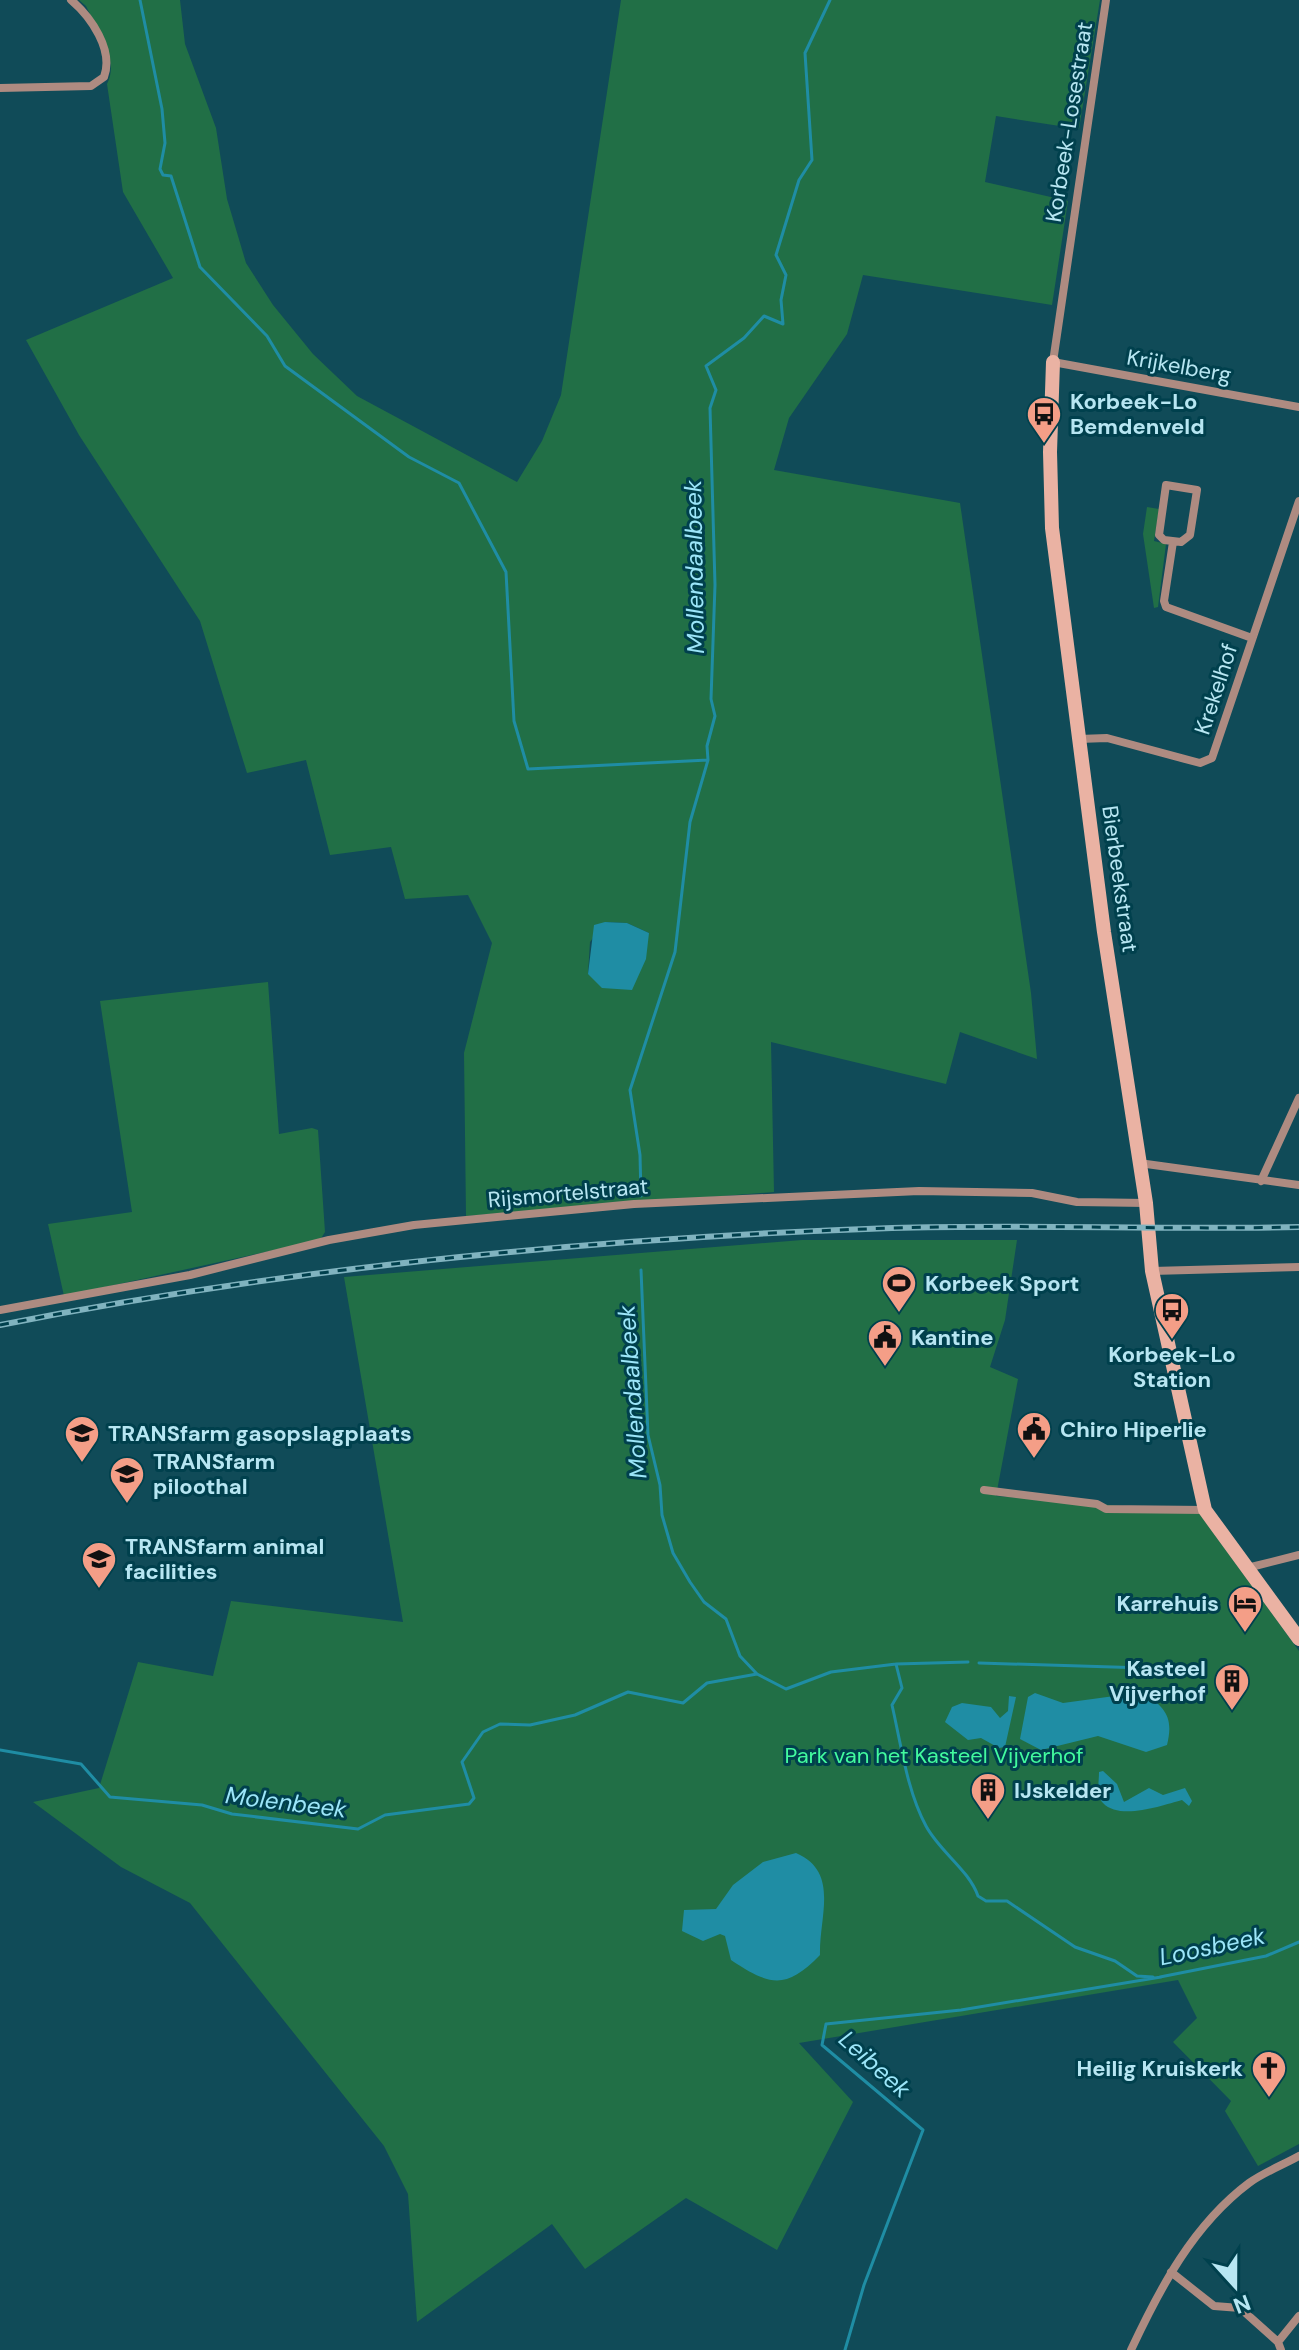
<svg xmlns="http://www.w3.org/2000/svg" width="1299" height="2350" viewBox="0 0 1299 2350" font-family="'DM Sans',sans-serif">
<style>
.green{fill:#216f46;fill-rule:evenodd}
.water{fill:#1f8da4}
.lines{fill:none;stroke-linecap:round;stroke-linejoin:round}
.stream{stroke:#1f8da4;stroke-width:3}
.street{stroke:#ae8b81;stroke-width:8}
.secondary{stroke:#eab2a3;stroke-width:14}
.rail-casing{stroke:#80b3bf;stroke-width:6}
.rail{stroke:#00404d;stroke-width:3;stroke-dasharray:9;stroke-linecap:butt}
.labels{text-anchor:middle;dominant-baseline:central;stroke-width:6;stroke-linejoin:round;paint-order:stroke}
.street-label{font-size:22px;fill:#b7e6f2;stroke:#00404d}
.poi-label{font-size:22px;font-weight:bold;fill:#b7e6f2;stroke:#00404d;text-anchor:start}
.park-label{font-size:22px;fill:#42fa9e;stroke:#00404d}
.water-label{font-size:24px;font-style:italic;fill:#9ce6f9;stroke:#00404d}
</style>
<rect width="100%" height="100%" fill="#104b58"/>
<path class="green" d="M 79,0 L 180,0 L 185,44 L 216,128 L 227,199 L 246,263 L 273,305 L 313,354 L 357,396 L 517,482 L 542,441 L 561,395 L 621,0 L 1100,0 L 1079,129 L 996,116 L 985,182 L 1068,201 L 1052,305 L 863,275 L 847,334 L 789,418 L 774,470 L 960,503 L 1031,993 L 1037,1059 L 960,1032 L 946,1084 L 771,1042 L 774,1192 L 466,1216 L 464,1053 L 492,943 L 468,895 L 405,899 L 391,847 L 330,855 L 306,760 L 247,773 L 200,621 L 79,435 L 26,340 L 173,278 L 123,192 L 107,84 C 120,60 97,29 86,6 ZM 605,922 L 627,923 L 649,933 L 588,974 L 590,942 Z
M 1147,507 L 1159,509 L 1154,541 L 1166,544 L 1158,607 L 1154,608 L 1143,534 Z
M 268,982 L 279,1134 L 312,1128 L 318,1130 L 325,1232 L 320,1240 L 64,1296 L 48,1224 L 132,1212 L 100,1001 Z
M 802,1240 L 1017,1240 L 1005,1320 L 990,1367 L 1018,1379 L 996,1496 L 1198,1512 L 1299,1651 L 1299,2144 L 1258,2166 L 1225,2111 L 1231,2101 L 1173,2042 L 1197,2018 L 1178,1980 L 799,2043 L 853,2102 L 777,2250 L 686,2198 L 585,2269 L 552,2224 L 417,2322 L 408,2194 L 384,2146 L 190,1903 L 121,1867 L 33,1802 L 99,1788 L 138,1662 L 213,1676 L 231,1601 L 403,1622 L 344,1277 Z"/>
<path class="water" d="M 605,922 L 627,923 L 649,933 L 646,959 L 632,990 L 602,988 L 588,974 L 594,925 Z
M 1144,1692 C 1165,1709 1174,1716 1167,1745 L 1146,1752 L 1098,1736 L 1041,1750 L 1020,1739 L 1028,1697 L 1035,1693 L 1063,1703 Z
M 1009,1696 L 1016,1697 L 1005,1747 L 999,1748 L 981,1738 L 968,1740 L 945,1722 L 952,1707 L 962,1703 L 991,1707 L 1000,1718 L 1008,1711 Z
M 1103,1771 L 1117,1784 L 1124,1802 L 1149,1788 L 1163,1795 L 1185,1788 L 1192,1801 L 1189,1806 L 1182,1800 C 1163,1805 1120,1821 1103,1803 C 1096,1796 1099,1782 1099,1772 Z
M 796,1853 C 840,1872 819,1916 820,1955 C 786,1990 770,1986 731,1960 L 725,1936 L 720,1934 L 703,1941 L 682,1931 L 684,1910 L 716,1909 L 733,1885 L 763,1862 Z"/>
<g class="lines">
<path class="stream" d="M 140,0 L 162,109 L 165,143 L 160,169 L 163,175 L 171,176 L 200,267 L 267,336 L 285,366 L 409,457 L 459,483 L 506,572 L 514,721 L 528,769 L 708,760
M 641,1196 L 640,1155 L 630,1090 L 675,952 L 690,822 L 708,760 L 707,746 L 715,716 L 711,699 L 715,585 L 710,408 L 716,390 L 706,366 L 744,338 L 764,316 L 783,324 L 781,300 L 786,275 L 776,255 L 799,180 L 812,160 L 805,53 L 830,0
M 641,1270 L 648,1435 L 660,1485 L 662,1515 L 673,1553 L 690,1582 L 704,1602 L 726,1619 L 740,1656 L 757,1674
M 979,1663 L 1145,1668
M 896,1664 L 902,1688 L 892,1705 C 901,1744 907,1791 926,1826 C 940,1852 969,1870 978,1896 L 986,1901 L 1007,1901 L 1075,1947 L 1115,1961 L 1137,1976 L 1153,1977
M 0,1750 L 81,1764 L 110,1797 L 202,1805 L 232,1814 L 358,1829 L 385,1815 L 469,1804 L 474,1798 L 462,1762 L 483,1732 L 500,1724 L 530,1725 L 575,1715 L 628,1692 L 683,1703 L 707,1683 L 757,1674 L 786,1689 L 831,1672 L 896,1664 L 968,1662
M 1160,1977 L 1266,1956 L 1299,1942
M 845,2350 L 864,2285 L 923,2130 L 822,2045 L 826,2024 L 961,2010 L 1161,1977"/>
<path class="street" d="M 1106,0 L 1053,362 L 1299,407
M 0,88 L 91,86 L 104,77 C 114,50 91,17 71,0
M 1166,485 L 1197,490 L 1190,535 L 1181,542 L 1164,540 L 1159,535 Z
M 1173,542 L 1164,601 L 1166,607 L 1252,638
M 1079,739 L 1107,738 L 1200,763 L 1212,758 L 1299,501
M 1139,1163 L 1299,1185
M 1261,1181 L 1299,1098
M 1152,1271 L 1299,1267
M 0,1310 L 190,1275 L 329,1240 L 414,1225 L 634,1204 L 919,1191 L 1032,1193 L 1077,1202 L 1146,1203
M 984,1490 L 1097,1504 L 1106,1509 L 1205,1510
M 1247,1568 L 1299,1555
M 1171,2272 L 1214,2306 L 1240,2308 L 1278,2342 L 1281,2350
M 1278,2342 L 1299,2316
M 1131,2350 C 1160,2288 1193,2225 1249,2183 C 1264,2172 1283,2165 1299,2156"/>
<path class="secondary" d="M 1053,362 L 1050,452 L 1052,528 L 1104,932 L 1146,1203 L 1152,1271 L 1205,1510 L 1299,1639"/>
<g class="rail-casing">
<path id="rail" d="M 0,1325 C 294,1267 593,1238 892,1228 C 1028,1224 1163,1230 1299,1227"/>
</g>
<use href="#rail" class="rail"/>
</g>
<defs>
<g id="bus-pin" transform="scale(1.8)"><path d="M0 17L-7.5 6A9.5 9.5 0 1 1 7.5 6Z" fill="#f49e87" stroke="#00404d"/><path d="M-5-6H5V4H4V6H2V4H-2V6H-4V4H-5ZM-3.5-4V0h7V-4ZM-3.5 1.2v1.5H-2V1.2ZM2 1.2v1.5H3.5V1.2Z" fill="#111"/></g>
<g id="stadium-pin" transform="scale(1.8)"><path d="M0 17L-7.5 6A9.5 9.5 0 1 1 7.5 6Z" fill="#f49e87" stroke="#00404d"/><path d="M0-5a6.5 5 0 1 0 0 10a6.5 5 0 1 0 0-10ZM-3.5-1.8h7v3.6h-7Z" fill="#111"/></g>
<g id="civic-pin" transform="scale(1.8)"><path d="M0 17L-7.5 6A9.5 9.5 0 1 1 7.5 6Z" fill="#f49e87" stroke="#00404d"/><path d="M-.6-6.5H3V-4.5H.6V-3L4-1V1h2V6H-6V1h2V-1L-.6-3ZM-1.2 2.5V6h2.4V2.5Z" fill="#111"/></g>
<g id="university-pin" transform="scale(1.8)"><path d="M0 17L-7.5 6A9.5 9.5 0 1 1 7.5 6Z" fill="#f49e87" stroke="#00404d"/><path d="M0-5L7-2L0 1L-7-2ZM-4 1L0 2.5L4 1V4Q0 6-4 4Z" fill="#111"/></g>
<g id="hotel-pin" transform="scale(1.8)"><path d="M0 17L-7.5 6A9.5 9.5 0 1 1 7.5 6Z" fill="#f49e87" stroke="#00404d"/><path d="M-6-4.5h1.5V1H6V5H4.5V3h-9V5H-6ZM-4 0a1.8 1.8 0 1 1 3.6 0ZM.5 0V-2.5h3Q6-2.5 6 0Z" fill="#111"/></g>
<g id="building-pin" transform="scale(1.8)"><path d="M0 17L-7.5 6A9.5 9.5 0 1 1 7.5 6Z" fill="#f49e87" stroke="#00404d"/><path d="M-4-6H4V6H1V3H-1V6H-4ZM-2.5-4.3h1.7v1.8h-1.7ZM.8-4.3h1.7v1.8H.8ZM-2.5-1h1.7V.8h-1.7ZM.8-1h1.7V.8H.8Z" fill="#111"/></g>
<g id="church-pin" transform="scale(1.8)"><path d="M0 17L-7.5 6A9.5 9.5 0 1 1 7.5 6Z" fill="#f49e87" stroke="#00404d"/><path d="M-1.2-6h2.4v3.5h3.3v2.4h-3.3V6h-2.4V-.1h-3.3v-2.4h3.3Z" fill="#111"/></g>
</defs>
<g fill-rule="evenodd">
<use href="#bus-pin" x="1044" y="414"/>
<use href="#stadium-pin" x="899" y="1283"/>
<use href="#bus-pin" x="1172" y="1310"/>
<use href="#civic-pin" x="885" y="1337"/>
<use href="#civic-pin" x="1034" y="1429"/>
<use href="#university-pin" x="82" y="1433"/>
<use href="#university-pin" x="127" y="1474"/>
<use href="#university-pin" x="99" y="1559"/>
<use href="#hotel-pin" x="1245" y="1603"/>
<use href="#building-pin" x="1232" y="1681"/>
<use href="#building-pin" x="988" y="1790"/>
<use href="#church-pin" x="1269" y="2068"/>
</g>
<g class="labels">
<g class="street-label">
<text transform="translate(1069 122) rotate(-81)">Korbeek-Losestraat</text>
<text transform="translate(1179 366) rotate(10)">Krijkelberg</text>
<text transform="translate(1216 689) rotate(-72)">Krekelhof</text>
<text transform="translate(1120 879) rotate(82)">Bierbeekstraat</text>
<text transform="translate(568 1193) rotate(-5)">Rijsmortelstraat</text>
</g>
<g class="poi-label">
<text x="1070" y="401">Korbeek-Lo<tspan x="1070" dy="25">Bemdenveld</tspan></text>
<text x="925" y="1283">Korbeek Sport</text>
<text x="911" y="1337">Kantine</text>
<text x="1172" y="1354" text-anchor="middle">Korbeek-Lo<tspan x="1172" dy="25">Station</tspan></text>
<text x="1060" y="1429">Chiro Hiperlie</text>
<text x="108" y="1433">TRANSfarm gasopslagplaats</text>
<text x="153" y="1461">TRANSfarm<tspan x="153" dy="25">piloothal</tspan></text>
<text x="125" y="1546">TRANSfarm animal<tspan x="125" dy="25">facilities</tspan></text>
<text x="1219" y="1603" text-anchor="end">Karrehuis</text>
<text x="1206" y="1668" text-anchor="end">Kasteel<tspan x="1206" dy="25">Vijverhof</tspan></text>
<text x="1014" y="1790">IJskelder</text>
<text x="1243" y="2068" text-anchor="end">Heilig Kruiskerk</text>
</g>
<g class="park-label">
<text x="934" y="1755">Park van het Kasteel Vijverhof</text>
</g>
<g class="water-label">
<text transform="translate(694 567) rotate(-91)">Mollendaalbeek</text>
<text transform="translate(632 1392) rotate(-94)">Mollendaalbeek</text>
<text transform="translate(286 1802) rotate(7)">Molenbeek</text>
<text transform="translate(1212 1946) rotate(-12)">Loosbeek</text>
<text transform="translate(875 2064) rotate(42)">Leibeek</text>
</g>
</g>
<g transform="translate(1235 2286) rotate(159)" stroke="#00404d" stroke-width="6" paint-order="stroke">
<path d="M0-6L14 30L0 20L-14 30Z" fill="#b7e6f2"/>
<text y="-12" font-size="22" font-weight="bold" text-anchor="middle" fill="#b7e6f2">N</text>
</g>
</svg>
